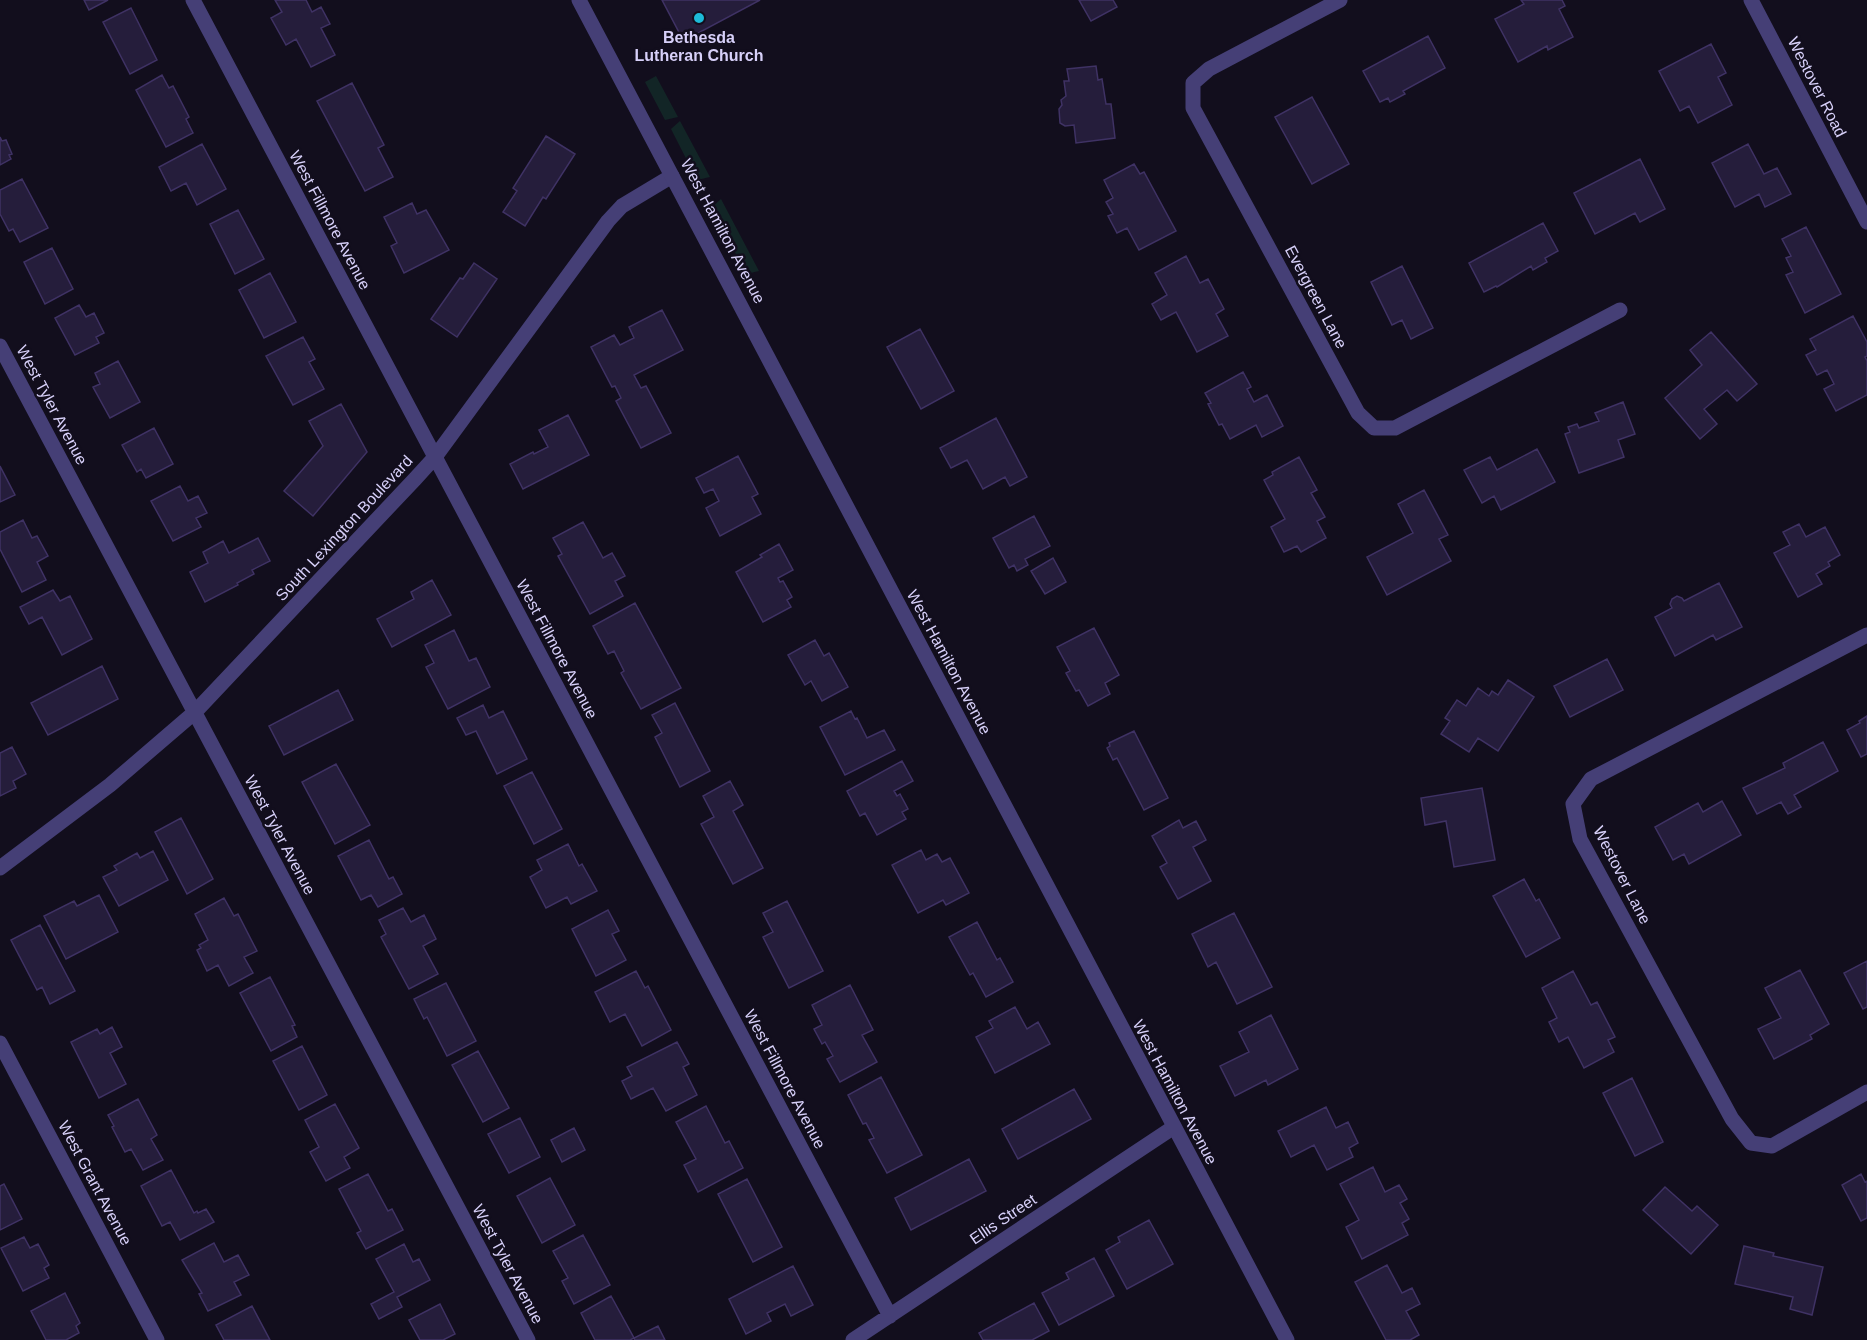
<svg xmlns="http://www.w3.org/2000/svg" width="1867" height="1340" viewBox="0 0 1867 1340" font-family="Helvetica,sans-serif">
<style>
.green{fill:#122526}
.building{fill:#251d3b;stroke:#3f3264;stroke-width:1.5}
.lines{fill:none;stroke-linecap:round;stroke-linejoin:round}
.minor{stroke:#453f76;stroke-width:15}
.tertiary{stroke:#453f76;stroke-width:15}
.poi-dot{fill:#1dbad8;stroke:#120e1d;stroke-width:2}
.labels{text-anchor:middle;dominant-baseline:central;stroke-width:5;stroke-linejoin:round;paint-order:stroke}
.poi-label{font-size:16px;font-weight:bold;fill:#d7d0f9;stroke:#120e1d}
.street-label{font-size:16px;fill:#d7d0f9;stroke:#120e1d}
</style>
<rect width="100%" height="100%" fill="#120e1d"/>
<path class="green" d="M 656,76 L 678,117 L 665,120 L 645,82 Z
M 680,121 L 710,177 L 697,180 L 671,129 Z
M 721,199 L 759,271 L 746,274 L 712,207 Z"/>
<path class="building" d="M 84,0 L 108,0 L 89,10 Z
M 275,0 L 306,0 L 312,12 L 321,7 L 330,24 L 321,28 L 335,55 L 311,67 L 296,39 L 286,45 L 271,18 L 282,12 Z
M 662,0 L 760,0 L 689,38 L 681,36 Z
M 1079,0 L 1113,0 L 1117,7 L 1091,21 Z
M 1521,0 L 1562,0 L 1565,6 L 1559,9 L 1573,37 L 1548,50 L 1547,46 L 1518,62 L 1495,19 L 1524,4 Z
M 131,8 L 157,60 L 130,74 L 103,22 Z
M 1428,36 L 1445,68 L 1403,91 L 1405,94 L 1390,102 L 1388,98 L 1380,102 L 1363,71 Z
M 1711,44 L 1726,73 L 1718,77 L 1732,105 L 1698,123 L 1689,106 L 1680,111 L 1659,71 Z
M 1096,66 L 1098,80 L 1102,79 L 1106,104 L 1111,104 L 1115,138 L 1076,143 L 1074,125 L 1065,126 L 1060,123 L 1059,109 L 1062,105 L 1061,100 L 1066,96 L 1064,81 L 1069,81 L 1067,69 Z
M 162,75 L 169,88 L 173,86 L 189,117 L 186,119 L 193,133 L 166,147 L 136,90 Z
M 352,83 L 384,145 L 378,148 L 393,177 L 365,191 L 317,101 Z
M 1312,97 L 1349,164 L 1312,184 L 1275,117 Z
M 546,136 L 575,154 L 546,199 L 543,197 L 525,226 L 503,212 L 517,191 L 513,188 Z
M 0,137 L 2,141 L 6,140 L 12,154 L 9,155 L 11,159 L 0,165 Z
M 202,144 L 226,189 L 197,205 L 186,183 L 171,191 L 159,167 Z
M 1748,144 L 1764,174 L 1777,168 L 1791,194 L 1765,207 L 1759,194 L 1735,207 L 1712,163 Z
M 1640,159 L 1665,209 L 1640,222 L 1635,213 L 1595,234 L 1574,193 Z
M 1134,164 L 1140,174 L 1144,172 L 1176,231 L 1139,250 L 1127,228 L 1117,233 L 1108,216 L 1113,214 L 1106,202 L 1113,198 L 1104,180 Z
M 22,179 L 48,228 L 20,242 L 13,229 L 9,231 L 0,214 L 0,190 Z
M 412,203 L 417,214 L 426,210 L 449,250 L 404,273 L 391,246 L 397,243 L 384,217 Z
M 238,210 L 264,259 L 235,274 L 210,224 Z
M 1543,223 L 1558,251 L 1545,258 L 1547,262 L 1533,270 L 1531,266 L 1497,287 L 1496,286 L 1484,292 L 1469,263 Z
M 1806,227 L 1841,294 L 1805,313 L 1786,275 L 1793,272 L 1786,258 L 1791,256 L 1782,239 Z
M 52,248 L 73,289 L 45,304 L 24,262 Z
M 1186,256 L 1200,283 L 1208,279 L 1224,309 L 1216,314 L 1228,336 L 1197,352 L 1176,312 L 1161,320 L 1152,304 L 1167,295 L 1155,273 Z
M 474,263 L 497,279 L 457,337 L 431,319 L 460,278 L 463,279 Z
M 1402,266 L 1433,328 L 1411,339 L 1402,320 L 1392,325 L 1371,282 Z
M 270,273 L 296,322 L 264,338 L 239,290 Z
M 79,305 L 86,317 L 94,313 L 104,333 L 96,337 L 99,343 L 75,355 L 55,318 Z
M 662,310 L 683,350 L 634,375 L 641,388 L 646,386 L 671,433 L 641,448 L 616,401 L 621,398 L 615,386 L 612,387 L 591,347 L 614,335 L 620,345 L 634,338 L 629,327 Z
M 1853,316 L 1867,342 L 1867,356 L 1865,357 L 1867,361 L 1867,395 L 1836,411 L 1824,389 L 1834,384 L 1827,370 L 1817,375 L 1806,355 L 1816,350 L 1810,339 Z
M 920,329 L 954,391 L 921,409 L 887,347 Z
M 1711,332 L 1757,384 L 1737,401 L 1727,390 L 1704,409 L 1717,424 L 1700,439 L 1665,398 L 1702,365 L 1690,350 Z
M 303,337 L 315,359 L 309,362 L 324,389 L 293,405 L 266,356 Z
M 118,361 L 140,402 L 110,418 L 93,387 L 100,384 L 95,373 Z
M 1243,372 L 1251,387 L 1247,389 L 1254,402 L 1267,395 L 1283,426 L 1262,437 L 1256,425 L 1230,439 L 1222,424 L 1219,425 L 1208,404 L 1211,403 L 1205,393 Z
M 1623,402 L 1635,434 L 1618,440 L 1624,457 L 1579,473 L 1565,434 L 1570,432 L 1568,427 L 1577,424 L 1579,428 L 1599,421 L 1595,413 Z
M 341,404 L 367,452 L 313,516 L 284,491 L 323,446 L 309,421 Z
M 568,415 L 589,455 L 523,489 L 510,464 L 533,452 L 534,454 L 548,447 L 539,430 Z
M 996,418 L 1027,477 L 1010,486 L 1005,477 L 983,489 L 967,460 L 951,468 L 940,448 Z
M 154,428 L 173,464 L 146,478 L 141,469 L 137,472 L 122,445 Z
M 1537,449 L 1555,482 L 1501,510 L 1494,496 L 1482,503 L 1464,470 L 1490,457 L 1497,470 Z
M 738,456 L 758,494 L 752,497 L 761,514 L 720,536 L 706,508 L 719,501 L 713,489 L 704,493 L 696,478 Z
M 1299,457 L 1317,490 L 1311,493 L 1325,517 L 1317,521 L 1326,538 L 1301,552 L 1297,546 L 1284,552 L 1271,527 L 1285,519 L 1264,480 L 1273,475 L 1272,472 Z
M 0,466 L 15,495 L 0,502 Z
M 180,486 L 188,501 L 198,496 L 207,513 L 196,518 L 201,527 L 173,541 L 151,501 Z
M 1424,490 L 1448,535 L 1439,539 L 1451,561 L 1387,595 L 1367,557 L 1413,533 L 1398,504 Z
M 1034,516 L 1050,546 L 1025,559 L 1028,565 L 1017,571 L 1014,565 L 1009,568 L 993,538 Z
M 23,520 L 32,538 L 37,536 L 48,556 L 37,562 L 46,580 L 22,592 L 0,549 L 0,532 Z
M 583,522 L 603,558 L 612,553 L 625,576 L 615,581 L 623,596 L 590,614 L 558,556 L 562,554 L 553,538 Z
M 1799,524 L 1806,537 L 1825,527 L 1840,555 L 1828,562 L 1830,566 L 1816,574 L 1822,584 L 1798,597 L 1774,553 L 1790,545 L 1783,532 Z
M 258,538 L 270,561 L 252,570 L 254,574 L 237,583 L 238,585 L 205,602 L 190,572 L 208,563 L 203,552 L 223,541 L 229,553 Z
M 779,544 L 793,570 L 778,578 L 780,582 L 783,581 L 792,597 L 787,600 L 791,607 L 763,622 L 736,572 L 762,557 L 760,555 Z
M 1053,558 L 1066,582 L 1045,594 L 1031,571 Z
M 432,580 L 451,615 L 392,647 L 377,619 L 414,599 L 411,592 Z
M 1719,583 L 1742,627 L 1716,640 L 1713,635 L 1675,656 L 1655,617 L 1672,608 L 1670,604 L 1672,599 L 1677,596 L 1682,598 L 1684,601 Z
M 53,590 L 60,601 L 70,596 L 92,639 L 62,655 L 42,617 L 29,624 L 20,607 Z
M 635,603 L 681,688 L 641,709 L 621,673 L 624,671 L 614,651 L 608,654 L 593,626 Z
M 1094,628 L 1119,675 L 1105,683 L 1110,694 L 1088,706 L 1079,690 L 1076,691 L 1066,673 L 1070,671 L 1057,647 Z
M 454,630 L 469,661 L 476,658 L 490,687 L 448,709 L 426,667 L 434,663 L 425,645 Z
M 815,640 L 824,656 L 829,653 L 848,687 L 822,701 L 811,681 L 805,685 L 788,655 Z
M 1607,659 L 1623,690 L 1570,717 L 1554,686 Z
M 102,666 L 118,699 L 48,735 L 31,703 Z
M 1508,680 L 1534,697 L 1498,751 L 1478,738 L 1469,752 L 1441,734 L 1450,721 L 1445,718 L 1457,700 L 1466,706 L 1478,688 L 1489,696 L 1492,691 L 1498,695 Z
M 338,690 L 353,720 L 284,755 L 269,726 Z
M 675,703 L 710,771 L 680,787 L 655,737 L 662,733 L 652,715 Z
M 483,705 L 489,718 L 503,711 L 527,759 L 497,774 L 476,731 L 466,735 L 457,718 Z
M 851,711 L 855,719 L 857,718 L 867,738 L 884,730 L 895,750 L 845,775 L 820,727 Z
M 1867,716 L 1867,754 L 1861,757 L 1847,730 L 1860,723 L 1859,721 Z
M 1134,731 L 1168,798 L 1144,810 L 1117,758 L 1113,760 L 1107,748 L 1110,746 L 1109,743 Z
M 1823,742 L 1838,771 L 1794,795 L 1801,807 L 1788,814 L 1781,802 L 1757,814 L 1743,788 L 1785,768 L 1783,763 Z
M 12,747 L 26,774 L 13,781 L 16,788 L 0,796 L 0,753 Z
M 902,761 L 913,781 L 894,791 L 897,796 L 900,794 L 908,809 L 902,812 L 906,819 L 877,835 L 865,813 L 860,816 L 847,791 Z
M 336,764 L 370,825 L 335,844 L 302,782 Z
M 532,772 L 562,829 L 534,844 L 504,786 Z
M 730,781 L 743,805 L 733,811 L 763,868 L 733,884 L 701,824 L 714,817 L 703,796 Z
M 1482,788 L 1495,860 L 1454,867 L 1446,821 L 1425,825 L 1421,798 Z
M 1722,801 L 1741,835 L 1689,864 L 1684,854 L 1673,860 L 1655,827 L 1698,803 L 1703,812 Z
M 181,818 L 213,879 L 187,894 L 155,832 Z
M 1179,820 L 1183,828 L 1196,821 L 1206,840 L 1193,847 L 1211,881 L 1178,899 L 1160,867 L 1167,863 L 1152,836 Z
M 369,840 L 389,879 L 393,877 L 402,894 L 378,907 L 371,895 L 361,900 L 338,856 Z
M 568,844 L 579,866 L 582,864 L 597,891 L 571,904 L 567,897 L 546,908 L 530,877 L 542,870 L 537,860 Z
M 921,850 L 926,860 L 937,854 L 942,862 L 950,858 L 969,893 L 946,905 L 943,900 L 918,913 L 892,865 Z
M 153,851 L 168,880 L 119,906 L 103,877 L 117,870 L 114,866 L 137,853 L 140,858 Z
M 1524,879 L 1536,901 L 1539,899 L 1560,938 L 1526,957 L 1493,896 Z
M 99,895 L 118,932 L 66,959 L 44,916 L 74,901 L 77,906 Z
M 224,898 L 234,916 L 238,914 L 257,951 L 244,957 L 253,973 L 229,986 L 218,965 L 207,971 L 197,950 L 201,948 L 199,945 L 208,940 L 195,914 Z
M 787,901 L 823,971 L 789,988 L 763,937 L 773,932 L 763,913 Z
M 403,908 L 411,922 L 424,915 L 436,939 L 423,946 L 438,974 L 409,989 L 381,937 L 386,934 L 379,920 Z
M 608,910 L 619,931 L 612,934 L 626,960 L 596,976 L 572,929 Z
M 1234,913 L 1272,987 L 1237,1004 L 1216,962 L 1208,967 L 1192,934 Z
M 977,922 L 997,960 L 1000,958 L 1013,982 L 986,997 L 973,973 L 970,975 L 949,937 Z
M 40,925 L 75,991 L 50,1004 L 42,987 L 37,990 L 11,940 Z
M 1867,961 L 1867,1007 L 1863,1009 L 1844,973 Z
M 1800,970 L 1829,1024 L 1810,1035 L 1812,1039 L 1774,1059 L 1758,1029 L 1781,1018 L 1765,988 Z
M 636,971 L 645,988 L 648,986 L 671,1030 L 642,1046 L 625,1014 L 610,1022 L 595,992 Z
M 1573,971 L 1591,1005 L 1597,1002 L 1615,1037 L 1608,1040 L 1614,1052 L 1584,1068 L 1568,1037 L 1559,1042 L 1549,1022 L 1557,1018 L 1542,988 Z
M 270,977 L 295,1025 L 292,1026 L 297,1037 L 271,1051 L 240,993 Z
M 446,983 L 476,1041 L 447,1056 L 427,1017 L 424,1019 L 414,999 Z
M 850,985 L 873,1030 L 862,1035 L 877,1062 L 840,1082 L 827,1059 L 833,1056 L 825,1042 L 822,1044 L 814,1029 L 822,1025 L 812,1005 Z
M 1015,1007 L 1027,1029 L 1038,1022 L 1050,1044 L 995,1073 L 976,1037 L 993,1028 L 989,1021 Z
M 1271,1015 L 1298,1069 L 1268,1085 L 1266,1080 L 1235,1096 L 1220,1066 L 1249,1052 L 1239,1032 Z
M 112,1027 L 122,1047 L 110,1053 L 126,1084 L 99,1098 L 71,1042 L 97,1029 L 100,1034 Z
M 677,1042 L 689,1064 L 683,1067 L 697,1095 L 666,1111 L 653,1088 L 631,1099 L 622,1081 L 632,1076 L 627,1067 Z
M 302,1046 L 327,1095 L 299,1110 L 273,1061 Z
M 478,1051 L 509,1108 L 483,1122 L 452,1065 Z
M 881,1077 L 922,1155 L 887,1173 L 869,1140 L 874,1138 L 866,1123 L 863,1124 L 848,1095 Z
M 1632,1078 L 1663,1142 L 1635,1156 L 1603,1093 Z
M 1074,1089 L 1091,1119 L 1018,1159 L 1002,1129 Z
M 138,1099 L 157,1135 L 151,1139 L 163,1160 L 143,1170 L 131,1149 L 125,1152 L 112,1127 L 114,1126 L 108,1115 Z
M 335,1104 L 359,1148 L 344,1157 L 350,1168 L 326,1181 L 310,1152 L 319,1147 L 305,1120 Z
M 706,1106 L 725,1143 L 729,1141 L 743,1168 L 698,1192 L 684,1165 L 696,1159 L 676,1122 Z
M 1326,1107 L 1336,1128 L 1348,1122 L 1358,1143 L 1349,1148 L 1353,1157 L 1327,1170 L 1314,1145 L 1291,1157 L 1278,1131 Z
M 520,1118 L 540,1157 L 509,1173 L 488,1134 Z
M 574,1128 L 585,1150 L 562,1162 L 551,1140 Z
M 969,1159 L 986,1191 L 911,1230 L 895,1198 Z
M 1373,1167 L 1385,1192 L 1399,1185 L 1407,1199 L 1400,1203 L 1409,1219 L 1402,1223 L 1408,1235 L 1362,1259 L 1346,1227 L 1359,1220 L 1340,1184 Z
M 171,1170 L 194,1213 L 197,1211 L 198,1213 L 206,1209 L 214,1222 L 180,1240 L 170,1222 L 162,1226 L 141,1186 Z
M 368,1174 L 388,1211 L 392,1209 L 403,1230 L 366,1249 L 357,1233 L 361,1231 L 339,1189 Z
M 1861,1174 L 1865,1182 L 1867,1181 L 1867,1218 L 1861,1221 L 1842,1185 Z
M 550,1178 L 575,1225 L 542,1243 L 517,1196 Z
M 747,1179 L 782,1247 L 753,1262 L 718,1194 Z
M 4,1184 L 22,1219 L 0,1230 L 0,1186 Z
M 1665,1187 L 1692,1211 L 1697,1206 L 1718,1225 L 1691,1254 L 1643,1210 Z
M 1149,1220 L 1173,1264 L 1127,1289 L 1106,1250 L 1120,1242 L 1118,1237 Z
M 583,1235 L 610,1285 L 574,1304 L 562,1281 L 568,1278 L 553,1251 Z
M 24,1237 L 30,1248 L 38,1244 L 49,1265 L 44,1268 L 49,1278 L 23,1291 L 1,1248 Z
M 214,1243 L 224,1262 L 238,1255 L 249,1275 L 234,1282 L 241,1295 L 208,1311 L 199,1294 L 202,1293 L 182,1260 Z
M 404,1244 L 413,1262 L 419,1259 L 430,1280 L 397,1297 L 402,1307 L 379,1319 L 371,1304 L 394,1292 L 376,1259 Z
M 1744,1246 L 1774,1253 L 1773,1256 L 1823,1267 L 1812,1315 L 1790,1309 L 1793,1297 L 1735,1284 Z
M 1094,1258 L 1114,1296 L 1059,1325 L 1042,1293 L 1069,1279 L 1066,1273 Z
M 1387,1265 L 1402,1293 L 1412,1288 L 1420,1304 L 1406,1311 L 1419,1335 L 1410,1340 L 1386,1340 L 1355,1282 Z
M 793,1266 L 813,1305 L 791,1316 L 785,1304 L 767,1313 L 771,1321 L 746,1334 L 729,1299 Z
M 65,1293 L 80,1323 L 76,1326 L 79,1333 L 66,1340 L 46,1340 L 31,1311 Z
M 611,1296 L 634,1338 L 630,1340 L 595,1340 L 581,1313 Z
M 1034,1303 L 1049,1331 L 1032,1340 L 983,1340 L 979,1333 Z
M 440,1304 L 455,1334 L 443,1340 L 420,1340 L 409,1320 Z
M 252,1306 L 270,1340 L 224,1340 L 216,1325 Z
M 658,1326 L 665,1340 L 635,1340 L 634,1338 Z"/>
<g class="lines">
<path class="minor" d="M 193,0 L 890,1316
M 1340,0 L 1209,69 L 1193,83 L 1193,108 L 1358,413 L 1374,428 L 1395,428 L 1620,310
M 1751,0 L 1867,222
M 0,346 L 528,1340
M 1867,635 L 1591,779 L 1573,804 L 1580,839 L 1732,1119 L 1751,1143 L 1772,1146 L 1867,1092
M 0,868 L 110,785 L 195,712 L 415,479 L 435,457 L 608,221 L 622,206 L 672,176
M 0,1043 L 157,1340
M 853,1340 L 1174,1127"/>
<path class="tertiary" d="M 579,0 L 1287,1340"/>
</g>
<circle class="poi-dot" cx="699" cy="18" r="6"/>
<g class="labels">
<g class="poi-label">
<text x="699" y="37">Bethesda<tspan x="699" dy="18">Lutheran Church</tspan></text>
</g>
<g class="street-label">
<text transform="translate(1817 87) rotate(63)">Westover Road</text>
<text transform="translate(330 220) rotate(62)">West Fillmore Avenue</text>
<text transform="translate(723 231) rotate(62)">West Hamilton Avenue</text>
<text transform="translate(1316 297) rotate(62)">Evergreen Lane</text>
<text transform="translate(52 405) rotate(62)">West Tyler Avenue</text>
<text transform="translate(344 528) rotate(-47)">South Lexington Boulevard</text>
<text transform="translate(557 649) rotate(62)">West Fillmore Avenue</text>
<text transform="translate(949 662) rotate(62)">West Hamilton Avenue</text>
<text transform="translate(280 835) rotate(62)">West Tyler Avenue</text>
<text transform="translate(1622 875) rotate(63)">Westover Lane</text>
<text transform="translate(785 1079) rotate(62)">West Fillmore Avenue</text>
<text transform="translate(1175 1092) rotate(62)">West Hamilton Avenue</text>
<text transform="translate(95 1183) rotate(62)">West Grant Avenue</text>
<text transform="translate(1003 1219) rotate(-34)">Ellis Street</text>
<text transform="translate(508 1264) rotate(62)">West Tyler Avenue</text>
</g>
</g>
</svg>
